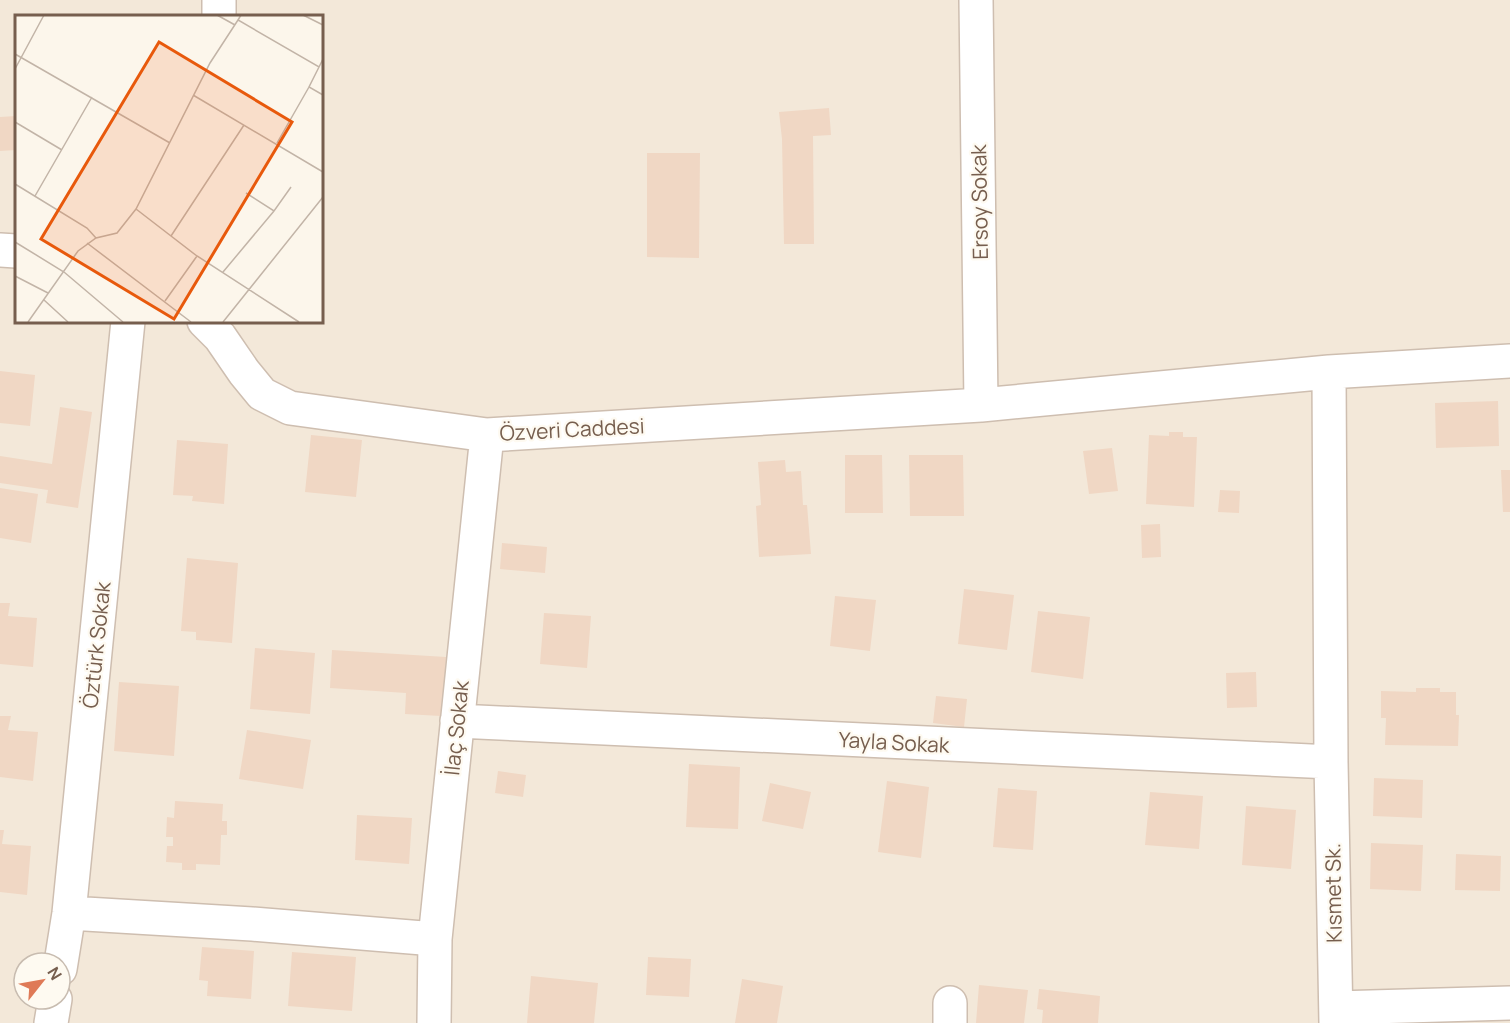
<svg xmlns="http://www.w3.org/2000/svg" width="1510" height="1023" viewBox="0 0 1510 1023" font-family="Manrope,sans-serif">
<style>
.residential{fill:#f3e8d9;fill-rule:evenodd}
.building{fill:#f0d7c4}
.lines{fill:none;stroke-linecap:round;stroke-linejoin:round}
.minor-casing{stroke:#cebeb0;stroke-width:36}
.minor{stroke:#fff;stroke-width:33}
.labels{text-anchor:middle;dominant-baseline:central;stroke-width:4.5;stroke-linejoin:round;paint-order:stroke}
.street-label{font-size:21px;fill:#765e4e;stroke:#fefaf1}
.inset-road{fill:none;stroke:#c2b4a7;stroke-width:1.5}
.view{fill:#e8590c;fill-opacity:0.15;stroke:#e8590c;stroke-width:3}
.inset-edge{fill:none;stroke:#765e4e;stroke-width:3}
</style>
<rect width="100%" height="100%" fill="#fcf6eb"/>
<path class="residential" d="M 0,0 L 1510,0 L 1510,1023 L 0,1023 ZM 16,16 L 321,16 L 321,321 L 16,321 ZM 24,963 L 60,963 L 60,999 L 24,999 Z"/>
<path class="building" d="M 829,108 L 831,135 L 813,136 L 814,244 L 784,244 L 782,139 L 779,112 Z
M 16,116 L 16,150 L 0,151 L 0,117 Z
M 647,153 L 700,153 L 699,258 L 647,257 Z
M 0,371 L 35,375 L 30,426 L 0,423 Z
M 1498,401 L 1499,446 L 1436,448 L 1435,403 Z
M 60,407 L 92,412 L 78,508 L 46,503 L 48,490 L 0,483 L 0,456 L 52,464 Z
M 1169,432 L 1183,432 L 1183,437 L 1197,437 L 1194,507 L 1146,504 L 1149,435 L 1169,436 Z
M 311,435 L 362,440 L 356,497 L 305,492 Z
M 177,440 L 228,444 L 224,504 L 192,501 L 193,496 L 173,495 Z
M 1112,448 L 1118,491 L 1089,494 L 1083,451 Z
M 845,455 L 882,455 L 883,513 L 845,513 Z
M 909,455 L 963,455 L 964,516 L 910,516 Z
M 785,460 L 786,472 L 801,471 L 803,505 L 807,505 L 811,554 L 759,557 L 756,506 L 761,505 L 758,462 Z
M 1501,470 L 1510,470 L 1510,512 L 1503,512 Z
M 0,488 L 38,494 L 31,543 L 0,538 Z
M 1220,490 L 1240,491 L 1239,513 L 1218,512 Z
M 1160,524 L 1161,557 L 1142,558 L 1141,525 Z
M 502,543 L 547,547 L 545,573 L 500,569 Z
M 187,558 L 238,563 L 232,643 L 196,640 L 196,632 L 181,631 Z
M 964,589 L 1014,595 L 1007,650 L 958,644 Z
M 835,596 L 876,600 L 870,651 L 830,646 Z
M 0,603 L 10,603 L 8,616 L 37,618 L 33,667 L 0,664 Z
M 1038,611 L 1090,617 L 1083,679 L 1031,672 Z
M 544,613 L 591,616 L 587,668 L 540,664 Z
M 255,648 L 315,653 L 310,714 L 250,709 Z
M 332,650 L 446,657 L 444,695 L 442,695 L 441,716 L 405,714 L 406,693 L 330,688 Z
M 1256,672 L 1257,707 L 1227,708 L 1226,673 Z
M 119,682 L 179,686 L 174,756 L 114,751 Z
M 1416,688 L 1440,688 L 1440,692 L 1456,692 L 1456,715 L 1459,715 L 1458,746 L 1385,745 L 1386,718 L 1381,718 L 1381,691 L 1416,692 Z
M 936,696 L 967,699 L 964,727 L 933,723 Z
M 0,716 L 11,716 L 8,730 L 38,732 L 33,781 L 0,777 Z
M 247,730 L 311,740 L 303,789 L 239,779 Z
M 689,764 L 740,767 L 738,829 L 686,827 Z
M 498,771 L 526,775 L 523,797 L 495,793 Z
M 1374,778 L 1423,780 L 1422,818 L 1373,816 Z
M 887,781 L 929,787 L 921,858 L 878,852 Z
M 770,783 L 811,792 L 803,829 L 762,821 Z
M 998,788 L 1037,791 L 1033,850 L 993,847 Z
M 1150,792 L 1203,796 L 1199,849 L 1145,845 Z
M 175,801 L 223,804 L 222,821 L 227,821 L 227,835 L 221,835 L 220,865 L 196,864 L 196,870 L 182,870 L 182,863 L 166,862 L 167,846 L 173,846 L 173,837 L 166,837 L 167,817 L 174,818 Z
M 1246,806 L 1296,810 L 1291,869 L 1242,865 Z
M 357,815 L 412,818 L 409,864 L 355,860 Z
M 0,830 L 4,830 L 2,844 L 31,846 L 27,895 L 0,892 Z
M 1371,843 L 1423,845 L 1421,891 L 1370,889 Z
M 1456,854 L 1501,856 L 1500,891 L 1455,890 Z
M 202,947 L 254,951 L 251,999 L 207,996 L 208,981 L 199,980 Z
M 292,952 L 356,957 L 352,1011 L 288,1006 Z
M 648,957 L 691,959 L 689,997 L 646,995 Z
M 531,976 L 598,983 L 594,1023 L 527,1023 Z
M 742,979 L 783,986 L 777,1023 L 735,1023 Z
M 979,985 L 1028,990 L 1024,1023 L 976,1023 Z
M 1039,989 L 1100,996 L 1098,1023 L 1042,1023 L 1043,1010 L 1037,1009 Z"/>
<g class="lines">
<g class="minor-casing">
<path id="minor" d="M 976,0 L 981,405
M 219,16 L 219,0
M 0,250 L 16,251
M 204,321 L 220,337 L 244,372 L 262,394 L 290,408 L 487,435 L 981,405 L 1329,372 L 1510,361
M 1329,372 L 1331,762 L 1336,1023
M 457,721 L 1331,762
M 69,913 L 252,924 L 435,939
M 60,969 L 69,913 L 128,321
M 1336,1008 L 1510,1003
M 51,1023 L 55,999
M 434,1023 L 435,939 L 487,435
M 950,1023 L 950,1003"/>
</g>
<use href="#minor" class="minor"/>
</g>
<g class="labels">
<g class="street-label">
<text transform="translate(979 202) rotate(-91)">Ersoy Sokak</text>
<text transform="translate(572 429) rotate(-3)">Özveri Caddesi</text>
<text transform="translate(96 645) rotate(-84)">Öztürk Sokak</text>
<text transform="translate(456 728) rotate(-84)">İlaç Sokak</text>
<text transform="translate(894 742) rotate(3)">Yayla Sokak</text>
<text transform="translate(1333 893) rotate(-91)">Kısmet Sk.</text>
</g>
</g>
<g transform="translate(15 15)">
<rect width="308" height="308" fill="#fcf6eb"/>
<path class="inset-road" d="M 202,0 L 220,10M 226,0 L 223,5 L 304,52 L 308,44M 288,0 L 308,10M 0,39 L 155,128M 304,52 L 294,72 L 308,80M 0,54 L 29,0M 178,80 L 308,157M 0,107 L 47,135M 262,128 L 294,72M 0,169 L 72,213 L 81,223M 231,178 L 259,196 L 276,172M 20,181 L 77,82M 121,194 L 182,241 L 284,307M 156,221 L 229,110M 0,227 L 49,257 L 108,307M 72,228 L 176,307M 208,257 L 259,196M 0,261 L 33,278M 29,285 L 53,307M 150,286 L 182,241M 13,307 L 63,236 L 81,223 L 102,218 L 121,194 L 195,48 L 223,5M 208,307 L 308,182"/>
<path class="view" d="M 144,27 L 277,107 L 159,304 L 26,224 Z"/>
<rect width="308" height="308" class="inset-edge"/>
</g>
<g transform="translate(42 981) rotate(59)"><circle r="28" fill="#fefaf1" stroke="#c8bcb0" stroke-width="1.5"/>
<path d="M0-4.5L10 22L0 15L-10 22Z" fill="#df7a57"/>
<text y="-9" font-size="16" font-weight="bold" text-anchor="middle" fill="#765e4e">N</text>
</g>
</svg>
